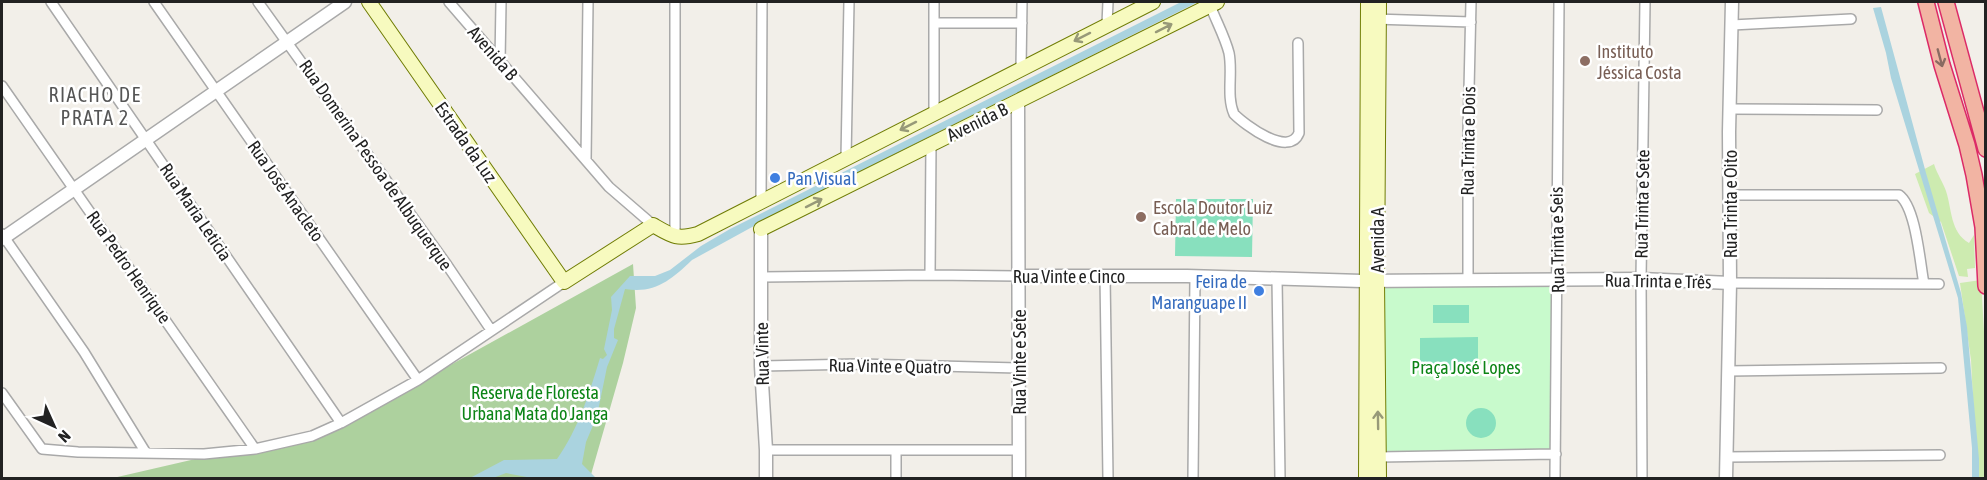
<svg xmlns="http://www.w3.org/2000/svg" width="1987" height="480" viewBox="0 0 1987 480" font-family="'Asap Condensed',sans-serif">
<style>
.grass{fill:#cdebb0}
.forest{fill:#add19e}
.park{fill:#c8facc}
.pitch{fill:#88e0be}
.water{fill:#aad3df}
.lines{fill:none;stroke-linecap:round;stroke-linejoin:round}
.minor-casing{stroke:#a9a9a9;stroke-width:12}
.tertiary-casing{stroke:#a9a9a9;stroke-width:15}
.secondary-casing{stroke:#707d05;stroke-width:16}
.trunk-casing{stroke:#dc2a67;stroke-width:18}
.minor{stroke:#fff;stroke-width:9}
.tertiary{stroke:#fff;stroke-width:12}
.secondary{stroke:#f7fabf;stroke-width:14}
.trunk{stroke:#f2b4a3;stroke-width:15}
.oneway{stroke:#979978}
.oneway2{stroke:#8a6b62}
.education-dot{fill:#8d6e63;stroke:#fff;stroke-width:2}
.shop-dot{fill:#3f7fe0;stroke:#fff;stroke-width:2}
.labels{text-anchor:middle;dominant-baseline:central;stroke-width:5;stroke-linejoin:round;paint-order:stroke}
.education-label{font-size:18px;fill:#785e54;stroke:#fff;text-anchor:start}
.street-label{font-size:18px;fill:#222;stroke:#fff}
.shop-label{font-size:18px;fill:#366cbe;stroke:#fff;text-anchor:start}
.park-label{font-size:18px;fill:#0c8416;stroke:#fff}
.neighbourhood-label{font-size:20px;letter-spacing:1.5px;fill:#555;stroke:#fff}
</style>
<rect width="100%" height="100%" fill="#f2efe9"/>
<path class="grass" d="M 1934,164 C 1937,174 1943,182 1946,191 C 1952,209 1950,232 1969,243 L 1974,235 L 1975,268 L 1967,269 L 1968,277 L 1959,276 L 1941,222 L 1929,213 L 1915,174 Z
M 1981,280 L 1986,366 L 1985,478 L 1977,478 L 1971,360 L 1960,283 Z"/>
<path class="forest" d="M 633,264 L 636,308 L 623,363 L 590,478 L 113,478 L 342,425 Z"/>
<path class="park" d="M 1555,279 L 1554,455 L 1376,454 L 1377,281 Z"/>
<path class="pitch" d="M 1176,199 L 1253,199 L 1252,257 L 1175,256 Z
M 1433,305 L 1469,305 L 1469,323 L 1433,323 Z
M 1478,337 L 1478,373 L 1420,374 L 1420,338 Z
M1466 423a15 15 0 1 1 30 0a15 15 0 1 1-30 0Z"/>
<path class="water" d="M 1181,2 L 1198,2 L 787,208 L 692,260 C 671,280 655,294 625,289 L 614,329 L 614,338 L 618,340 L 607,367 L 597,416 L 586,442 L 582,464 L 596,478 L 532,478 L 506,473 L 493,478 L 470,478 L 504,460 L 557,459 C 579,428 589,394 600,358 L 603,359 L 607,355 L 604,349 L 612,310 L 611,297 L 630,276 L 655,276 L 670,270 L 701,246 L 730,229 Z
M 1881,7 L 1926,173 L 1961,293 L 1967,327 L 1979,459 L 1979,478 L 1972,478 L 1972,448 L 1958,298 L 1891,78 L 1886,53 L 1873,8 Z"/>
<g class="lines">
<g class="minor-casing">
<path id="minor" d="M 51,2 L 341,423
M 154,2 L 418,380
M 258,2 L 447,265 L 491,330
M 449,2 L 609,187 L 653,225
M 1210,5 C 1216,21 1225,37 1229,53 C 1233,73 1226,96 1234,114 C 1245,125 1289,158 1299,133 L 1298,43
M 1374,19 L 1471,22
M 934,23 L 1022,23
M 1107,24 L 1108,2
M 1732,25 L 1851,19
M 500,62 L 501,2
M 1021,68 L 1022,2
M 2,86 L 255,449
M 1730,109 L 1877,110
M 934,113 L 934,2
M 846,158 L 849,2
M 586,160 L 588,2
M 1730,195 L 1899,195 C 1916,207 1920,263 1924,284
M 761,201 L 762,2
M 2,234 L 84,352 L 146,453
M 675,237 L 675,2
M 930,275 L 931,144
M 1105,276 L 1108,478
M 760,277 L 930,275 L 1019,276
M 1277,279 L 1280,478
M 1468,281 L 1468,133 L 1471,2
M 1730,283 L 1939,284
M 761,366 L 859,364 L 1019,368
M 1728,371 L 1941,368
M 2,393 L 42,449 L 78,452 L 204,454 L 255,449 L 312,436 L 341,423 L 418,380 L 564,282
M 766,450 L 1019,450
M 1379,457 L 1556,454
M 1726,457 L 1940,455
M 896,478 L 896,450
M 1193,478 L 1195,277
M 1555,478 L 1559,2
M 1642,478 L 1641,279 L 1645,2"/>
</g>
<g class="tertiary-casing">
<path id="tertiary" d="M 1018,101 L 1019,478
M 761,229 L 761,366 L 766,450 L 766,478
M 2,239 L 345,2
M 1019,276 L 1187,276 L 1362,281 L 1641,279 L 1730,283
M 1726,478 L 1730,283 L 1729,132 L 1732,2"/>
</g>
<g class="secondary-casing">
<path id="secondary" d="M 369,2 L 564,282 L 653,225 C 672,236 677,240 698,234 L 1153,2
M 761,229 L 1217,2
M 1366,478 L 1368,2
M 1379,478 L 1377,281 L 1379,2"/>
</g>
<g class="trunk-casing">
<path id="trunk" d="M 1926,2 L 1942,65 L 1967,145 L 1974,175 L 1983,227 L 1986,286
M 1946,2 L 1986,149"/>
</g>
<use href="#minor" class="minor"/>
<use href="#tertiary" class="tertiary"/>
<use href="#secondary" class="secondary"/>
<use href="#trunk" class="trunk"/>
</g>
<defs><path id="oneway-shaft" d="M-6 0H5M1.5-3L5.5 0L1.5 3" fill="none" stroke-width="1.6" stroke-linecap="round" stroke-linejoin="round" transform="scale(1.5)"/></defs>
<g class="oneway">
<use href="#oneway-shaft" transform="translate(1164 28) rotate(-27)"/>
<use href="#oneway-shaft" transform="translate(1082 37) rotate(153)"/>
<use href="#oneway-shaft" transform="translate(908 126) rotate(153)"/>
<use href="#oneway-shaft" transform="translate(814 203) rotate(-27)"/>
<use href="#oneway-shaft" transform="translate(1378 420) rotate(-91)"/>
</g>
<use class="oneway2" href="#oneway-shaft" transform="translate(1940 58) rotate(75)"/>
<g class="education-dot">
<circle cx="1585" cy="61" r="6"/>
<circle cx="1141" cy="217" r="6"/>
</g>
<g class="shop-dot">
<circle cx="775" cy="178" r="6"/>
<circle cx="1259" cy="291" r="6"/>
</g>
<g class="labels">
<g class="education-label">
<text x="1597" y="51">Instituto<tspan x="1597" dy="21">Jéssica Costa</tspan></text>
<text x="1153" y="207">Escola Doutor Luiz<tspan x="1153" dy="21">Cabral de Melo</tspan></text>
</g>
<g class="street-label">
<text transform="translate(493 53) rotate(49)">Avenida B</text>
<text transform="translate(977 122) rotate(-26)">Avenida B</text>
<text transform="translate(1468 141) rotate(-89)">Rua Trinta e Dois</text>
<text transform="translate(466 142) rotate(55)">Estrada da Luz</text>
<text transform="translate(376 165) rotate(55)">Rua Domerina Pessoa de Albuquerque</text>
<text transform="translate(286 191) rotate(55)">Rua José Anacleto</text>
<text transform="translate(1642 204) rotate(-89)">Rua Trinta e Sete</text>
<text transform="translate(1730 204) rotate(-90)">Rua Trinta e Oito</text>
<text transform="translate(196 212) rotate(56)">Rua Maria Leticia</text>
<text transform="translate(1377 240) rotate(-90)">Avenida A</text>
<text transform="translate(1557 240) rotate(-91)">Rua Trinta e Seis</text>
<text transform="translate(129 267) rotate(55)">Rua Pedro Henrique</text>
<text x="1069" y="276">Rua Vinte e Cinco</text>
<text transform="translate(1658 281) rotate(1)">Rua Trinta e Três</text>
<text transform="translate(762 354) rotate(-91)">Rua Vinte</text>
<text transform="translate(1019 362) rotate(-90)">Rua Vinte e Sete</text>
<text transform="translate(890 366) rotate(1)">Rua Vinte e Quatro</text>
</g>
<g class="shop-label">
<text x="787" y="178">Pan Visual</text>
<text x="1247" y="281" text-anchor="end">Feira de<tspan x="1247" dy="21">Maranguape II</tspan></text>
</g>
<g class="park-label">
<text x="1466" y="367">Praça José Lopes</text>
<text x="535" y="392">Reserva de Floresta<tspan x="535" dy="21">Urbana Mata do Janga</tspan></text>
</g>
<g class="neighbourhood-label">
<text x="95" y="94">RIACHO DE<tspan x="95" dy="23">PRATA 2</tspan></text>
</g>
</g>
<rect width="1987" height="480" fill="none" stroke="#222222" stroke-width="6"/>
<g transform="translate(54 426) rotate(135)" stroke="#ffffff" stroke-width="4.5" paint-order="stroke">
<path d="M0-4.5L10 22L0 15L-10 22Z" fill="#222222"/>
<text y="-9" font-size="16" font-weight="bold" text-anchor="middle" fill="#222222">N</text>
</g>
</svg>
